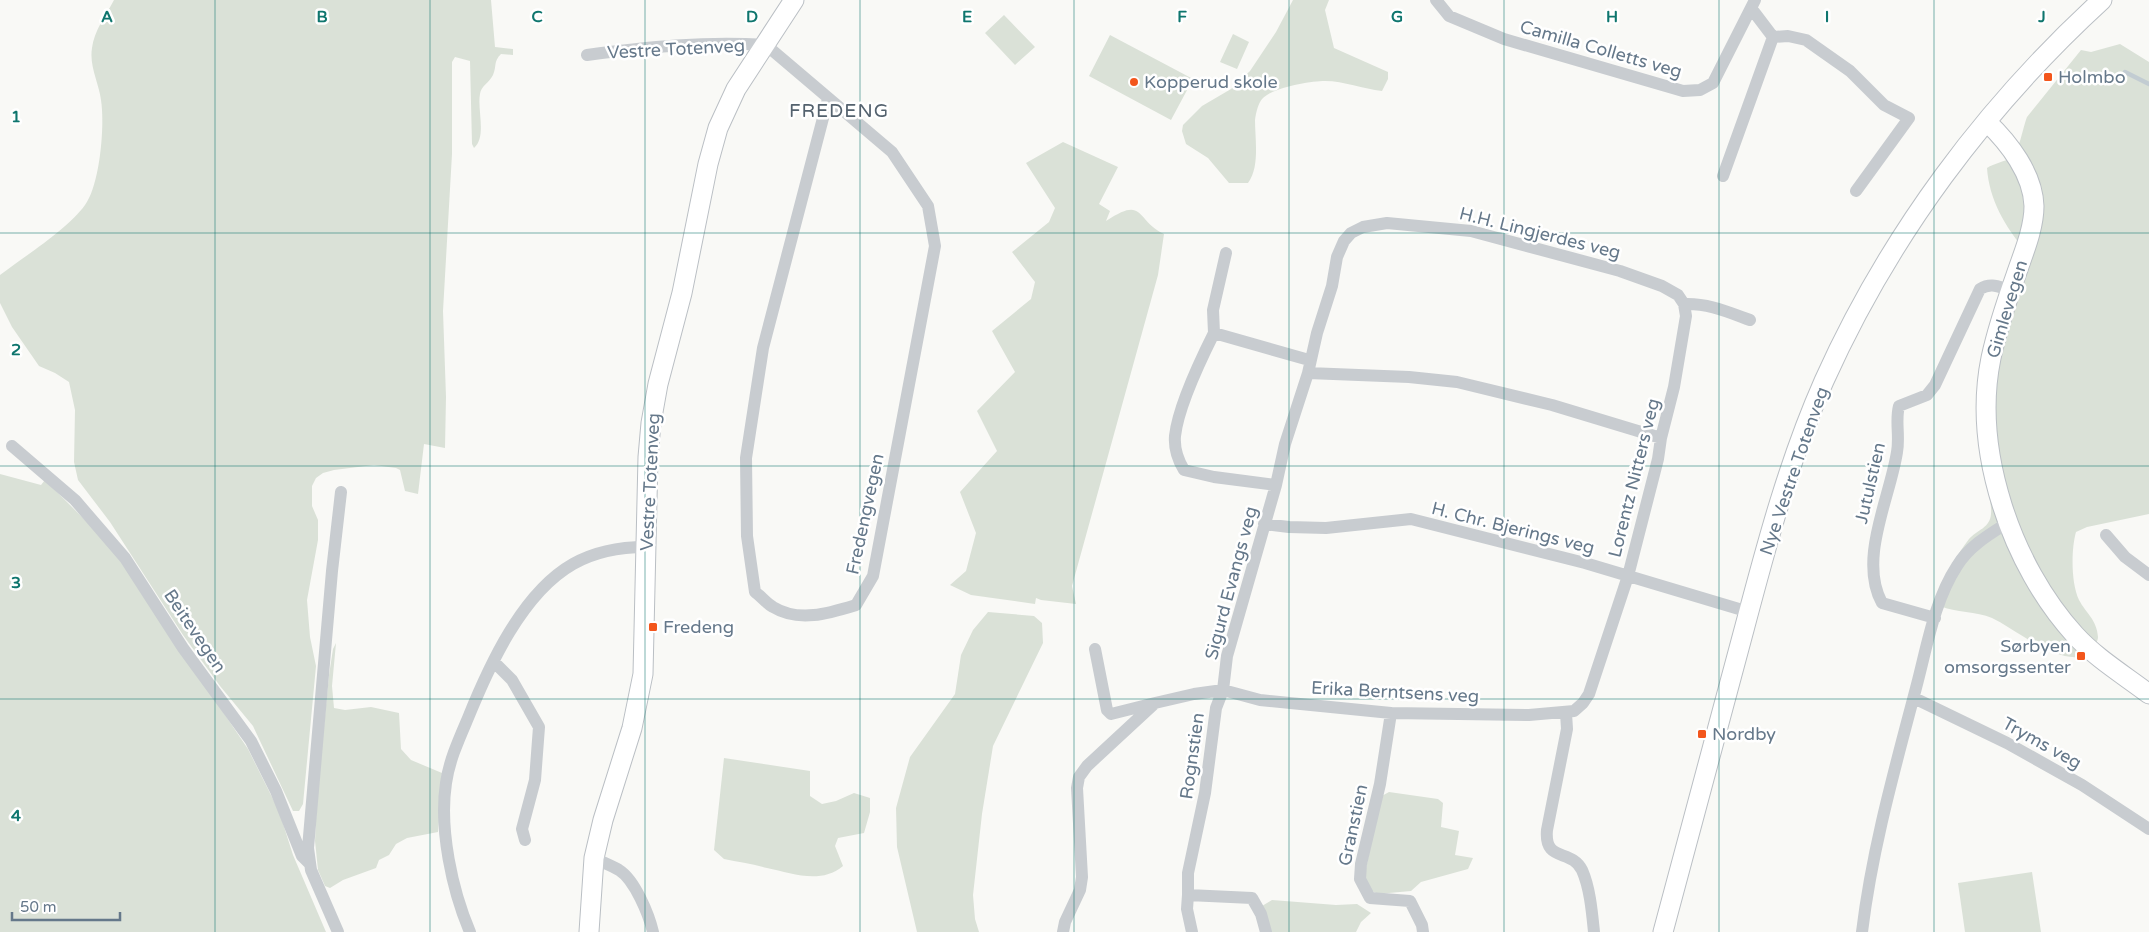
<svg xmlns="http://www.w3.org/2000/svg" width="2149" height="932" viewBox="0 0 2149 932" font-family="'Varela Round',sans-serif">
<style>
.green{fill:#dae1d7}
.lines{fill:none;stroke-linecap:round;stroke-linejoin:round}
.stream{stroke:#c2ccd2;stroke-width:4.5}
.secondary-casing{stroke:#babfc4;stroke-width:21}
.street{stroke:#c8ccd0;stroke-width:12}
.secondary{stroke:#fff;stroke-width:19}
.grid{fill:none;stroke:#0f766e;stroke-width:1;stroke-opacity:0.55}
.poi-dot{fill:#f3561c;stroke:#fff;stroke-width:2}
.labels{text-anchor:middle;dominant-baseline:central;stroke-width:5;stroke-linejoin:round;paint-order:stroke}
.street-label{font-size:18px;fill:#65788a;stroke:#fff}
.poi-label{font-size:18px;fill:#65788a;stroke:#fff;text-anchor:start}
.neighbourhood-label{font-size:19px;letter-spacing:1px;fill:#54626e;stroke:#fff}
.grid-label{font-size:16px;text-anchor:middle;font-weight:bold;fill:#0f766e;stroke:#fff;stroke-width:5;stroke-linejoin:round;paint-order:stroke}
</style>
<rect width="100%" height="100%" fill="#f9f9f6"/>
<path class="green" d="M 114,0 L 491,0 L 495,47 L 513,49 L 513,55 L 501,54 C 493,62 497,66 493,75 C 489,83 481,86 480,94 C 477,109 487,137 474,148 L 472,144 L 470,61 L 455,57 L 452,62 L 452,154 L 443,311 L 446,397 L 445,448 L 424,444 L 418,494 L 405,491 L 400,470 L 396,468 L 374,465 L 334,470 L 323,473 L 316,478 L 312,486 L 312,506 L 318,520 L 318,540 L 307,600 L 310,637 L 316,666 L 303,804 L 299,811 L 293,811 L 253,726 L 220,686 L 183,635 L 110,522 L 78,480 L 74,462 L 75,410 L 69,382 L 55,373 L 39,366 L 12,327 L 0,303 L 0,275 C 25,256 68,229 85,205 C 100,185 105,125 101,100 C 99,83 89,66 92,48 C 94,31 106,15 114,0 Z
M 1293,0 L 1329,0 L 1325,10 L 1334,48 L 1388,72 L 1388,79 L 1382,91 C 1363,89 1344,81 1325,81 C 1310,81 1275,87 1263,98 C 1258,103 1256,113 1255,120 C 1255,139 1260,167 1248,183 L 1229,183 L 1208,158 L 1186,144 L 1182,131 L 1183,125 L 1202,106 L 1231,89 L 1250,71 L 1276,32 Z
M 1004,15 L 1035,47 L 1015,65 L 985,33 Z
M 1233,34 L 1249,42 L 1237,69 L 1220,62 Z
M 1110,35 L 1193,79 L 1171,120 L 1089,76 Z
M 2120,44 L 2149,62 L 2149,514 L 2087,527 L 2076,532 C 2071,550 2071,583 2079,600 C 2086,613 2097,620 2098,637 C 2098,642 2094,646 2091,650 C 2071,675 2014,628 1992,618 C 1976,611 1956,613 1940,606 L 1937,594 C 1946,574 1956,556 1969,539 C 1977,530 1990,528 1991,514 C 1992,503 1987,488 1985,477 C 1981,453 1979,429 1977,405 C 1974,353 2005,297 2025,250 C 2005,227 1989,199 1987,168 C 1994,163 2005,162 2012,157 C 2019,152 2023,127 2027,117 L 2081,50 L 2091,52 Z
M 1063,142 L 1118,167 L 1099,204 L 1110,211 L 1106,221 C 1145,195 1135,220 1164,234 L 1158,275 L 1072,586 L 1076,604 L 1041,600 L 1036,598 L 1035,604 L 971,595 L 950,585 L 966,571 L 976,533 L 960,492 L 997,451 L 977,411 L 1015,372 L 992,331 L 1031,299 L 1035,282 L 1012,252 L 1049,222 L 1055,208 L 1026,163 Z
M 0,474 L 41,485 L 45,480 L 110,545 L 248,749 L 279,811 L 293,855 L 326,932 L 0,932 Z
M 988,612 L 1034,616 L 1042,623 L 1043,643 L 993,746 L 982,814 L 973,895 L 975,919 L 979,932 L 917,932 L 897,847 L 896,808 L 910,757 L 955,694 L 961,655 L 973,630 Z
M 336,643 L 332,686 L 334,708 L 345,710 L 371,707 L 399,713 L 401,749 L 411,760 L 442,773 L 438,832 L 407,838 L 396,844 L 389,855 L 379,860 L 376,868 L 343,880 L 330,888 L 325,886 L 318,870 L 315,841 L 317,797 L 329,675 L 333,649 Z
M 724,758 L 810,771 L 810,796 L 822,804 L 836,801 L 854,793 L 870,798 L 870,812 L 864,833 L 838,838 L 835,846 L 843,866 C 820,885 792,873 767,868 C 753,864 738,862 724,859 L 714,850 Z
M 1389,792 L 1438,799 L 1443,803 L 1441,827 L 1459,831 L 1455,855 L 1473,858 L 1468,869 L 1421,882 L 1411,891 L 1378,894 L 1368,889 L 1365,874 L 1380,797 Z
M 2032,872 L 2041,932 L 1965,932 L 1958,883 Z
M 1272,900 L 1336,905 L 1357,904 L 1371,913 L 1361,922 L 1356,932 L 1271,932 L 1262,906 Z"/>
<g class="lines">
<path class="stream" d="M 2125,72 L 2149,84"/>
<g class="secondary-casing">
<path id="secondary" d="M 1987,122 C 2009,143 2033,174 2034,206 C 2034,229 2023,254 2016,275 C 2006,303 1997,330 1991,358 C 1972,451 2012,566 2075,635 C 2096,658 2124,675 2149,694
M 589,932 L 594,858 L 603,820 L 632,728 L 643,674 L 648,457 L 651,423 L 658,384 L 682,293 L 708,164 L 718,128 L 736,89 L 794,0
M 1663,932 C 1690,830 1717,728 1745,626 C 1767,543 1789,460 1824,381 C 1889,236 1985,107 2102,0"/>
</g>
<path class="street" d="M 1436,0 L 1449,16 L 1504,39 L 1683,91 L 1700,90 L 1713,83 L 1755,0
M 1751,8 L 1773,37 L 1788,36 L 1806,40 L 1850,71 L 1884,105 L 1909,118 L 1856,191
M 587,55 C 646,47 706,41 766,45 L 892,152 L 928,206 L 935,246 L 873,576 L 856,605 C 830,613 799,623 773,607 C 766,603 761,596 755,592 L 747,536 L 746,458 L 763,348 L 828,99
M 1723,176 L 1773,37
M 1214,333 L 1213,310 L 1226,253
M 1308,373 L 1409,377 L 1457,382 L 1552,405 L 1661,438
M 12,446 L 75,500 L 125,558 L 183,648 L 251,741 L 276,791 L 302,856 L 309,863
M 1276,485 L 1214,477 L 1184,470 C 1178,460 1174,448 1175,436 C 1178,408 1201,359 1214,333 L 1309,360
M 1264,524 L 1289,527 L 1326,528 L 1411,519 L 1585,563 L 1749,612
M 2106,535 L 2125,557 L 2149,575
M 1935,618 L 1882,603 C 1858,559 1890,498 1897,452 C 1900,436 1895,421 1899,406 L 1927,395 L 1935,385 L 1980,289 C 1991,282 1999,287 2010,290
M 1095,649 L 1107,710 L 1111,714 L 1155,703
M 494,662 L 512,680 L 539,727 L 535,780 L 522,829 L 525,840
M 1914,698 L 2007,743 L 2082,785 L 2149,829
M 1391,713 L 1380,784 L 1361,864 L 1360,879 L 1370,898 L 1410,901 L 1422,925 L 1423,932
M 1566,713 L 1567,729 L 1547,830 C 1544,863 1571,848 1582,870 C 1590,888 1592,912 1594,932
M 594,858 C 602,862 612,866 619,870 C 635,880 649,915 653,932
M 1188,895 L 1187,909 L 1192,932
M 338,932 L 311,870 L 308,848 L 332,571 L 341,492
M 470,932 C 452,890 439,829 446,783 C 449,761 459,739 468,718 C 489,666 522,593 573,564 C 596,551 621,547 646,547
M 1063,932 L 1065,922 L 1080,890 L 1082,877 L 1077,788 L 1079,777 L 1087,766 L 1155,703 L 1194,694 L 1223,690 L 1260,700 L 1391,713 L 1529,715 L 1574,711 L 1583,703 L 1589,694 L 1628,576 L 1658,459 L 1661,438 L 1674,387 L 1686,316 L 1684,304 C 1708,303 1728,312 1750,320
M 1266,932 L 1261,914 L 1252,898 L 1188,895 L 1188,873 L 1205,793 L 1216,708 L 1223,690 L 1227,656 L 1276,485 L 1285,444 L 1308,373 L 1317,333 L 1332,286 L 1337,257 L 1344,241 L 1351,233 L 1363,227 L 1387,223 L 1471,231 L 1620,271 L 1662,286 L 1678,295 L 1684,304
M 1862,932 C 1872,849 1895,768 1916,688 C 1927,647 1934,601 1957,566 C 1969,546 1990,534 2009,522"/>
<use href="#secondary" class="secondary"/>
</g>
<path class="grid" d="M 215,0 L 215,932M 430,0 L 430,932M 645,0 L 645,932M 860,0 L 860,932M 1074,0 L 1074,932M 1289,0 L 1289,932M 1504,0 L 1504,932M 1719,0 L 1719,932M 1934,0 L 1934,932M 0,233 L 2149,233M 0,466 L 2149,466M 0,699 L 2149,699"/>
<g class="poi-dot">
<rect x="2043" y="72" width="10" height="10" rx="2.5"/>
<circle cx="1134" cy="82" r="5"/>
<rect x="648" y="622" width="10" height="10" rx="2.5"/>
<rect x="2076" y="651" width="10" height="10" rx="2.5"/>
<rect x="1697" y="729" width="10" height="10" rx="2.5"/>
</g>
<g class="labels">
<g class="street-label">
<text transform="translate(676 49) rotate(-3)">Vestre Totenveg</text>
<text transform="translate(1601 49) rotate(16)">Camilla Colletts veg</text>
<text transform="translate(1540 233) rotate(14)">H.H. Lingjerdes veg</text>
<text transform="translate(2007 309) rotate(-73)">Gimlevegen</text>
<text transform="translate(1794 471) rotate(-71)">Nye Vestre Totenveg</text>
<text transform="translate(1634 478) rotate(-76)">Lorentz Nitters veg</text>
<text transform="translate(650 482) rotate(-87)">Vestre Totenveg</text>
<text transform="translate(1870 483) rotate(-77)">Jutulstien</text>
<text transform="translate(865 514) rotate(-78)">Fredengvegen</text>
<text transform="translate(1513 528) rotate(14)">H. Chr. Bjerings veg</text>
<text transform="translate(1231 583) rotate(-75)">Sigurd Evangs veg</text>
<text transform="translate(195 631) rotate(56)">Beitevegen</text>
<text transform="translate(1395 692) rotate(3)">Erika Berntsens veg</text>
<text transform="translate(2042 743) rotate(29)">Tryms veg</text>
<text transform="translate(1192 756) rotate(-82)">Rognstien</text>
<text transform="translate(1353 825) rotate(-78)">Granstien</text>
</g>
<g class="poi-label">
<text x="2058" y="77">Holmbo</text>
<text x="1144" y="82">Kopperud skole</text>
<text x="663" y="627">Fredeng</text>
<text x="2071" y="646" text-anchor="end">Sørbyen<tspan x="2071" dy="21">omsorgssenter</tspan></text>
<text x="1712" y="734">Nordby</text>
</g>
<g class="neighbourhood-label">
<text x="839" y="111">FREDENG</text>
</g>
</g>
<g class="grid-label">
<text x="107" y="22">A</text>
<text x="322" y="22">B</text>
<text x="537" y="22">C</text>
<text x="752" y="22">D</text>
<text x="967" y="22">E</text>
<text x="1182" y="22">F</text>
<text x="1397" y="22">G</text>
<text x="1612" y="22">H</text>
<text x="1827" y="22">I</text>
<text x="2042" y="22">J</text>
<text x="16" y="122">1</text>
<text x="16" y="355">2</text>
<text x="16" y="588">3</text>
<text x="16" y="821">4</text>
</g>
<path d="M12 912v8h108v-8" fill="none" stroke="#65788a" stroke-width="2.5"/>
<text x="20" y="912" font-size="15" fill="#65788a" stroke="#ffffff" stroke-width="4" paint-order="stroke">50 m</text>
</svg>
